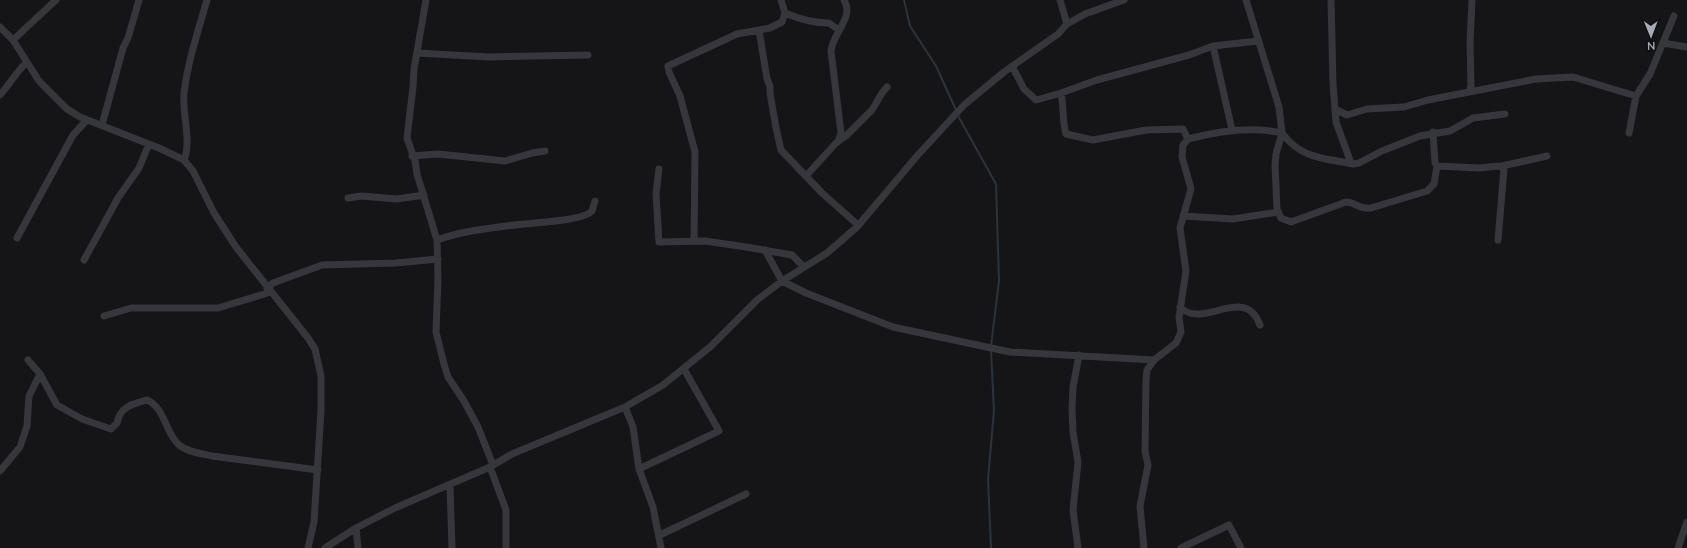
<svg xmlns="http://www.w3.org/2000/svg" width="1687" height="548" viewBox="0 0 1687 548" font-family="'Nunito Sans',sans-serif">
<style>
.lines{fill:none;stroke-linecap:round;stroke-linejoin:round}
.stream{stroke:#2b333c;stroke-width:2}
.minor{stroke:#36373c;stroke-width:7}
</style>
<rect width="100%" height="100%" fill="#151517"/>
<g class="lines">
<path class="stream" d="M 904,0 L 910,26 L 936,66 L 956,110
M 957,114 L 996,184 L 999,281 L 991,346
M 991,350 L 994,411 L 988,479 L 991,548"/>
<path class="minor" d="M 426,0 L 414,69 L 413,87 L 407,138 L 415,161 L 417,174 L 437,240 L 438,279 L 436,332 L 444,364 L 448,377 L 464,401 L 478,427 L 493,465
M 1060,0 L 1067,24
M 1246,0 L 1279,107 L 1282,133 L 1276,154 L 1275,165 L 1277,209 L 1281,218 L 1291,222 L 1346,202 C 1355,202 1360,210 1371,208 L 1427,191 L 1434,184 L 1437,166
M 1331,0 L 1333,84 L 1336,122 L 1351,163
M 785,13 C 799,19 814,23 829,23 L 839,30
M 0,27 L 13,40 L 39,81 L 67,109 L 80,117 L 159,148 L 184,160 L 193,171 L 214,213 L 236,247 L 308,338 L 315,349 L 321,376 L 321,411 L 314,522 L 308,548
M 759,30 L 767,79 L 770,86 L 770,93 L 776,128 L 781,150 L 822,193 L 858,225
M 13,40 L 56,0
M 1663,43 L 1687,47
M 1213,46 L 1232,130
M 417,53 L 489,57 L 588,55
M 1012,66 L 1024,89 L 1036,100 L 1061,93 L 1097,80 L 1189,55 L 1213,46 L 1258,41
M 1469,92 L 1536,79 L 1573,77 L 1636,96 L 1629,133
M 1061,93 C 1064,107 1062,121 1066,134 L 1093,140 L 1146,130 L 1183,129 L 1188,139
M 0,95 C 10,84 16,72 27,62
M 1636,96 L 1650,74 L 1674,16
M 1335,109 L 1347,115 L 1367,109 L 1404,107 L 1428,100 L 1469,92 L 1471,86 L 1470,43 L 1472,0
M 102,125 L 123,48 L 128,38 L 139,0
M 1433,132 L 1435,163 L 1437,166 L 1479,168 L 1499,166 L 1504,169 L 1498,240
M 838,142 L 841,133 L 831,51 C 832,34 855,17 844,0
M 412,156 L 438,154 L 505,161 L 532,153 L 545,151
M 184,160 C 192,140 182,116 184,93 C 188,61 198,31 207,0
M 1502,166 L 1547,156
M 659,169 L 656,194 L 659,242 L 705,241 L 746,247 L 792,255 L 804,267
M 806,176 L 836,143 L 846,136 L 872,110 L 882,93 L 887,87
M 348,198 L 361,196 L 397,199 L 424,195
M 1183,216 L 1233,219 L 1278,212
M 17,238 L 73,135 L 87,120
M 437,240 C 458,232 484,229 506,226 C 523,223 582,222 592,211 L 595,201
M 694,241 L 695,152 L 680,96 L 669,72 L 668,66 L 737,34 L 770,28 L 782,22 L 785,13 L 781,0
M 765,250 L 782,281 L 806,293 L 893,327 L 1010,352 L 1154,360
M 84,260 L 118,198 L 139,168 L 149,144
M 267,288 L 273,283 L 322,265 L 396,263 L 438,259
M 1180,307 C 1202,331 1245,283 1260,325
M 104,316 L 131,308 L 218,308 L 271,292
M 28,360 L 40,374 L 57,405 L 82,419 L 111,429 L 117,423 C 120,407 132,404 147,400 C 165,408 165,432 179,445 C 187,452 203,454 212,456 L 318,470
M 625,407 L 633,427 L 639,469 L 653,507 L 661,548
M 490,467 L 506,510 L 506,548
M 639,469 L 719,431 L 684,369
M 0,471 L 20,447 L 27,426 L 29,396 L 40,374
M 450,485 L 452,548
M 356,528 L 358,548
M 660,535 L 746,494
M 325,548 L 356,528 L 395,508 L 490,467 L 512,454 L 625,407 L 663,385 L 710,347 L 757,300 L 782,281 L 827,253 L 857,227 L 917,156 L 964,105 L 1004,72 L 1058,34 L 1067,24 L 1085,14 L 1124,0
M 1078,548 L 1073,510 L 1078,462 L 1073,432 L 1072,409 L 1073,387 L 1079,355
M 1144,548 L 1140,506 L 1148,465 L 1145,451 L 1146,380 L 1147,370 L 1154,360 L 1176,343 L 1181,332 L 1179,317 L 1186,271 L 1180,228 L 1191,189 L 1182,157 L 1183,145 L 1188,139 C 1219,131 1251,126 1282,133 C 1301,159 1324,158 1353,164 L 1359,163 L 1382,151 L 1420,136 L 1450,131 L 1473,118 L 1505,114
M 1181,548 L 1229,525 L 1241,548
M 1678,548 L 1687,522"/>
</g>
<g transform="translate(1651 36) rotate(179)" stroke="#101012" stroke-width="3" paint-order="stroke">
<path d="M0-3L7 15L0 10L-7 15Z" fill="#a7abb8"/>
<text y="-6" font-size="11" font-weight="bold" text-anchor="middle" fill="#a7abb8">N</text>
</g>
</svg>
